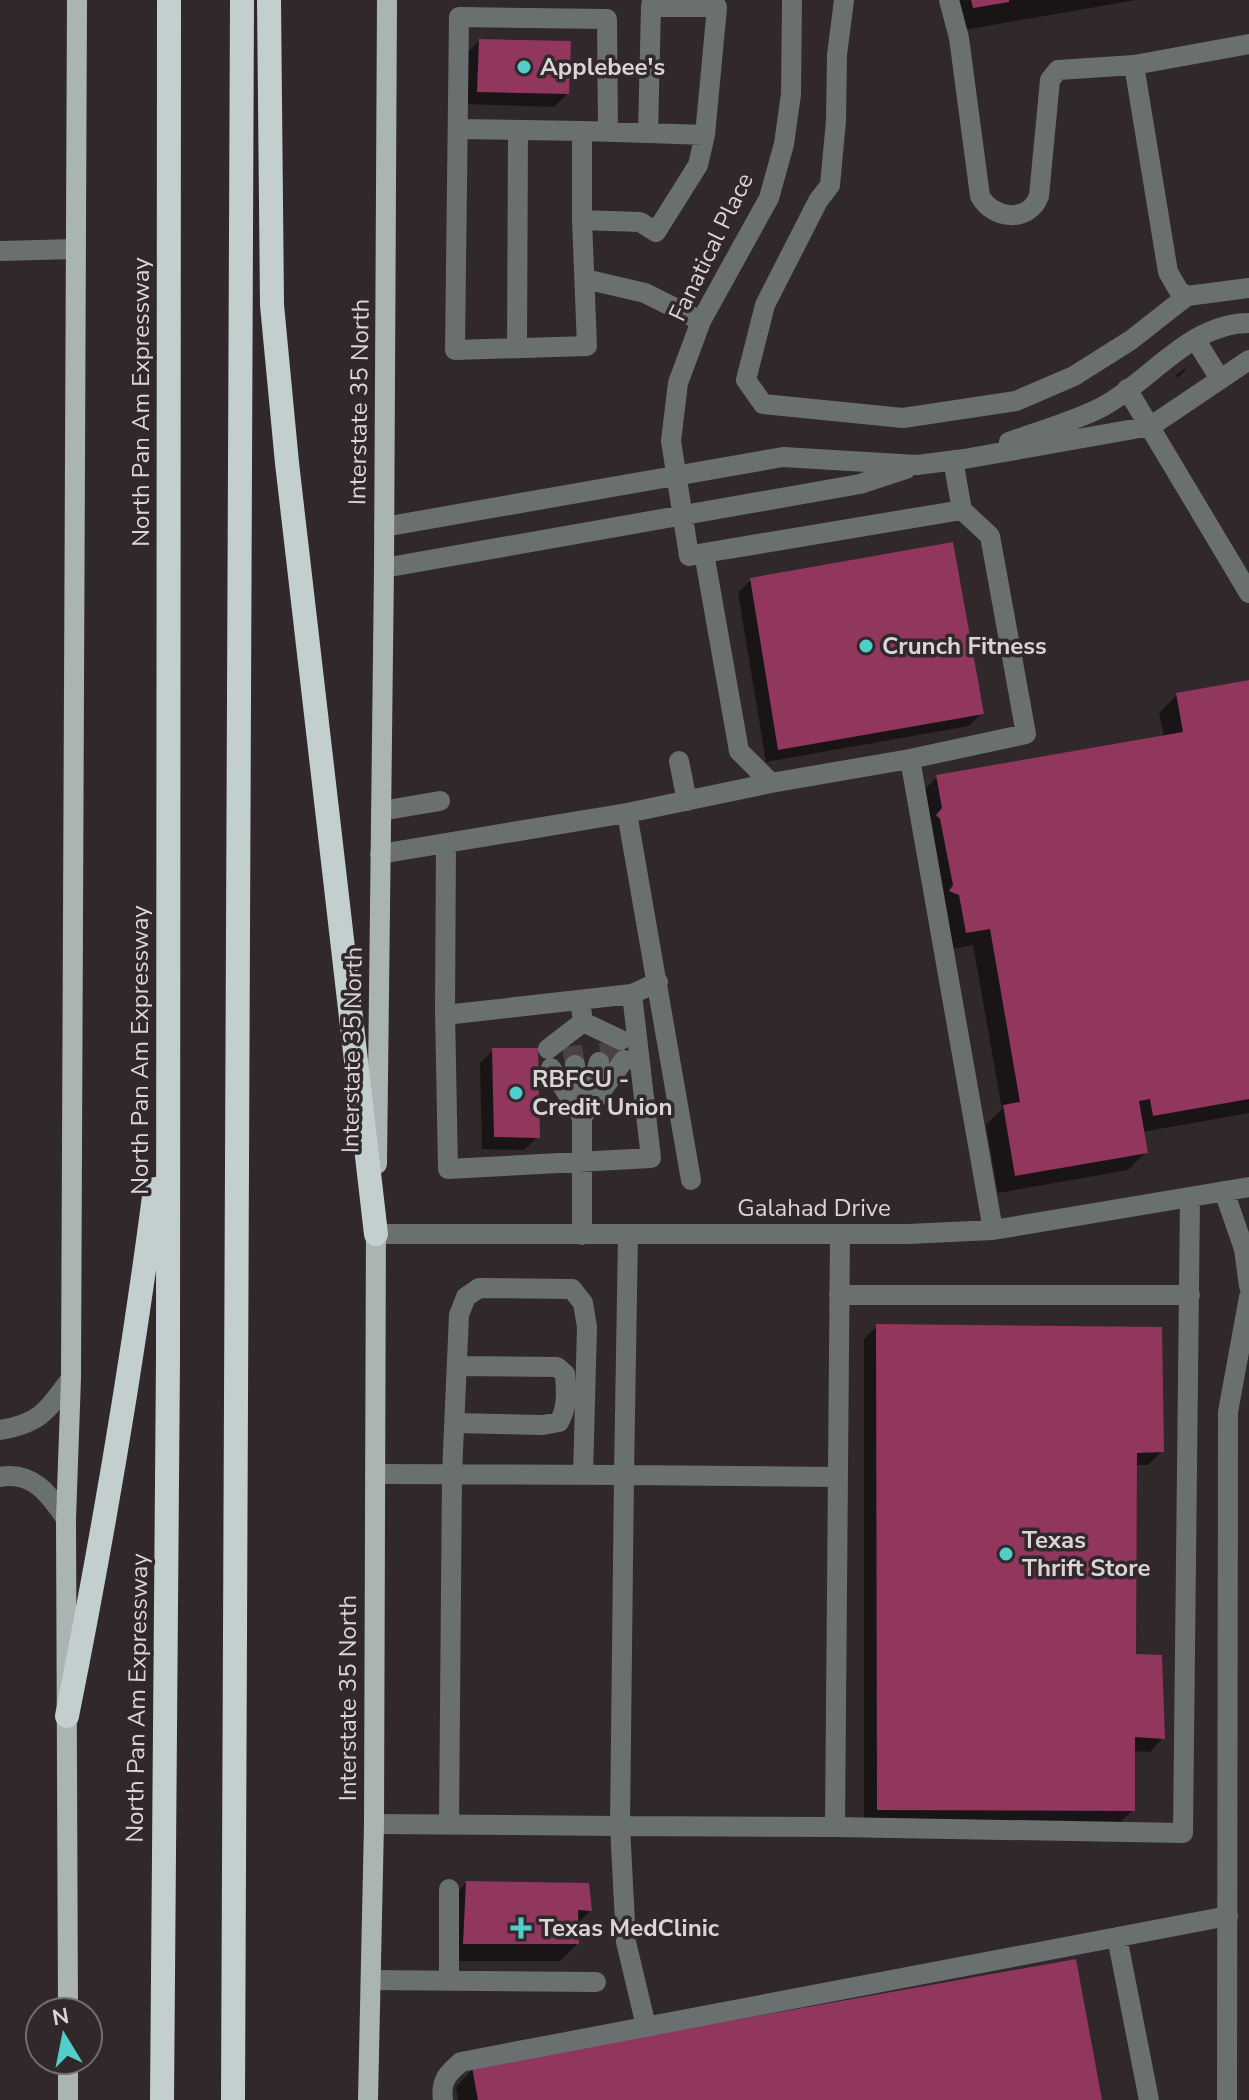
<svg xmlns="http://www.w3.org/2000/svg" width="1249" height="2100" viewBox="0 0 1249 2100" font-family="'Nunito Sans',sans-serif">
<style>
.shadow{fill:#0007}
.building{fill:#91365d}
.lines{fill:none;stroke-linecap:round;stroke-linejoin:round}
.minor-tunnel{stroke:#4a4244;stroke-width:20;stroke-dasharray:20 10;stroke-linecap:butt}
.minor{stroke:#6a6f6f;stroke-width:20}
.major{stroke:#aab4b3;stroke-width:20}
.highway{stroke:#c3cfce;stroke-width:24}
.poi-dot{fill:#53cdc9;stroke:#30282a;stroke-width:3}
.labels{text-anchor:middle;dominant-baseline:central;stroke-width:7;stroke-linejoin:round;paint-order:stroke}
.poi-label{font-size:24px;font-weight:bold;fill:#dbd5d7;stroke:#30282a;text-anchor:start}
.street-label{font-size:24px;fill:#dbd5d7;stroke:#30282a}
</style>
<rect width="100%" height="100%" fill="#30282a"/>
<path class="shadow" d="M 942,0 L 1136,0 L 947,33 Z
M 479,41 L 567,94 L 554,107 L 465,104 L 466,54 Z
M 1185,368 L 1186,370 L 1177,378 L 1176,375 Z
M 751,580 L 982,713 L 969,726 L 766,762 L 738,593 Z
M 1249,682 L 1249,1113 L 1142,1132 L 1146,1152 L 1128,1170 L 998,1193 L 986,1125 L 1002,1109 L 973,945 L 948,950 L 919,795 L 937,777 L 1164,737 L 1159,713 L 1177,695 Z
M 493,1050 L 538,1137 L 524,1150 L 482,1149 L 480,1063 Z
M 877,1326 L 1162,1451 L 1148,1465 L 1135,1465 L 1134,1656 L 1163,1738 L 1150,1752 L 1133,1751 L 1133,1810 L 1119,1823 L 864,1823 L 864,1339 Z
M 466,1883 L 590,1911 L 577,1924 L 577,1944 L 560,1961 L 446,1961 L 449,1901 Z
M 473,2069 L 1100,2100 L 458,2100 L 456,2087 Z"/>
<path class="building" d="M 971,0 L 1009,0 L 1009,2 L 973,8 Z
M 479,39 L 571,41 L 569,94 L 477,92 Z
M 953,542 L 984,714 L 778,750 L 750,578 Z
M 1249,680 L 1249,1099 L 1153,1116 L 1150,1099 L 1139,1101 L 1148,1153 L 1015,1176 L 1003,1105 L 1020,1102 L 990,929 L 966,933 L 959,895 L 949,891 L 953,885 L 940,819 L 936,815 L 942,808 L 936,775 L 1183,732 L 1176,693 Z
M 492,1048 L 538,1048 L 540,1138 L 494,1137 Z
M 876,1324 L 1162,1327 L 1164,1452 L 1137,1453 L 1136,1654 L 1162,1655 L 1165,1739 L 1135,1737 L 1135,1811 L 877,1810 Z
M 466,1881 L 589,1883 L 592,1911 L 578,1910 L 579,1944 L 463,1944 Z
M 1076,1959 L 1102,2100 L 478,2100 L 472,2067 Z"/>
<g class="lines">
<path class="minor-tunnel" d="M 609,1042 L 611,1061
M 572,1046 L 575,1065"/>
<path class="minor" d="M 844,0 L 837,55 L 836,121 L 830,185 L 818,201 L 765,305 L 746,380 L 763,404 L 903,418 L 1016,401 L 1074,376 L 1131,340 L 1187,296
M 949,0 L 959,38 L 980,196 C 993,220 1029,223 1039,196 L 1050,80 L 1058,70 L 1134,65 L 1249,44
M 651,7 L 717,7 L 705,135 L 648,133 L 651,7 L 652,0
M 1134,65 L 1168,272 L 1179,291 L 1187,296 L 1249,288
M 458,129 L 582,131
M 608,132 L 607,19 L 459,17 L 455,350 L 587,346 L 582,220 L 640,222 L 656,232 L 698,165 L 705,135
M 582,220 L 582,131 L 648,133
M 0,251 L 75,249
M 585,279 L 645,293 L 701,321
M 1195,339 L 1220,379
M 517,348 L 518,130
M 1127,389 L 1249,593
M 1009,442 C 1039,431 1073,422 1102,407 C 1151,381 1189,323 1249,323
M 384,527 L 783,457 L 917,465 L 964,459 L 1151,426 L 1249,360
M 704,553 L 962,510 L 953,460
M 384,568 L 860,484 L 906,469
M 910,759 L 1026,734 L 990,536 L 962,510
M 679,761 L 687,801
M 771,783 L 739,751 L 704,553 L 689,556 L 671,441 L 678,383 L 701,321 L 769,198 L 784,144 L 791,94 L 792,0
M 381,811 L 440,801
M 627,813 L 691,1180
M 446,843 L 445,1010 L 448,1169 L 651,1158 L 632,994 L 658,982
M 380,854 L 627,813 L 771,783 L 910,759 L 993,1230
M 445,1015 L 632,994
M 583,1022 L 621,1040
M 548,1049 L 583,1022 L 580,1000
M 575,1065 L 581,1109
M 551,1068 L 582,1117 L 582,1235
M 588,1098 L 599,1062
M 582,1117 L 624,1060
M 1224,1191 L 1244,1249 L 1249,1286
M 376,1234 L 908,1234 L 993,1230 L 1249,1187
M 839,1295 L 1190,1295
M 455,1423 L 543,1425 L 559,1422 C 568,1407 566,1391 565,1374 L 557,1367 L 457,1366
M 0,1430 C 41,1423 48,1410 71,1378
M 375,1474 L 624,1475 L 628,1234
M 0,1477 C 33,1471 50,1495 66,1519
M 374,1824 L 620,1826 L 624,1475 L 838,1477
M 449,1824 L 452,1474 L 459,1315 L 466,1297 L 479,1288 L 572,1289 L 583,1303 L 587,1327 L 583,1475
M 835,1827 L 1183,1833 L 1190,1197
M 1117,1937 L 1149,2100
M 371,1980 L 596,1982
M 449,1980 L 449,1889
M 646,2026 L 626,1942 L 620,1826 L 835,1827 L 840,1234
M 443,2100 C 440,2081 448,2073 461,2062 L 1228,1916
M 1227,2100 L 1228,1412 L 1249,1297"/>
<path class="major" d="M 377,1164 L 384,568 L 387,0
M 68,2012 L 66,1519 L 71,1378 L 77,0
M 68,2060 L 68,2100
M 368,2100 L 374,1824 L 376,1220"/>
<path class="highway" d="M 269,0 L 272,305 L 287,463 L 376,1234
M 67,1716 C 102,1541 132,1366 155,1189
M 162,2100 L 168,1359 L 169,0
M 233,2100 L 242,0"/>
</g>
<g class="poi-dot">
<circle cx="524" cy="67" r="8"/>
<circle cx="866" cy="646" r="8"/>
<circle cx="516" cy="1093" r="8"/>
<circle cx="1006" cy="1554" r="8"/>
<path d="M517 1916h8v8h8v8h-8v8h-8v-8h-8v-8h8z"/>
</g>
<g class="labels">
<g class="poi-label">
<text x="540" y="67">Applebee's</text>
<text x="882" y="646">Crunch Fitness</text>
<text x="532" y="1079">RBFCU -<tspan x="532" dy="28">Credit Union</tspan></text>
<text x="1022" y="1540">Texas<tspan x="1022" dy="28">Thrift Store</tspan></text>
<text x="539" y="1928">Texas MedClinic</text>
</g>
<g class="street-label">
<text transform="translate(711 247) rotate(-64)">Fanatical Place</text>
<text transform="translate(141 402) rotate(-90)">North Pan Am Expressway</text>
<text transform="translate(359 402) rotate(-89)">Interstate 35 North</text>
<text transform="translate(140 1050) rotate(-90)">North Pan Am Expressway</text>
<text transform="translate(352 1050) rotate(-89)">Interstate 35 North</text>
<text x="814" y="1208">Galahad Drive</text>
<text transform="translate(137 1698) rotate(-89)">North Pan Am Expressway</text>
<text transform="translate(348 1698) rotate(-90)">Interstate 35 North</text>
</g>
</g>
<g transform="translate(64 2036) rotate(350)"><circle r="38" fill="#30282a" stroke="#746d6f" stroke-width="2"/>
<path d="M0-6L14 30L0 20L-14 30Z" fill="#53cdc9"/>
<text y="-12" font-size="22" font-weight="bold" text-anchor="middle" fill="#dbd5d7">N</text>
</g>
</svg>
